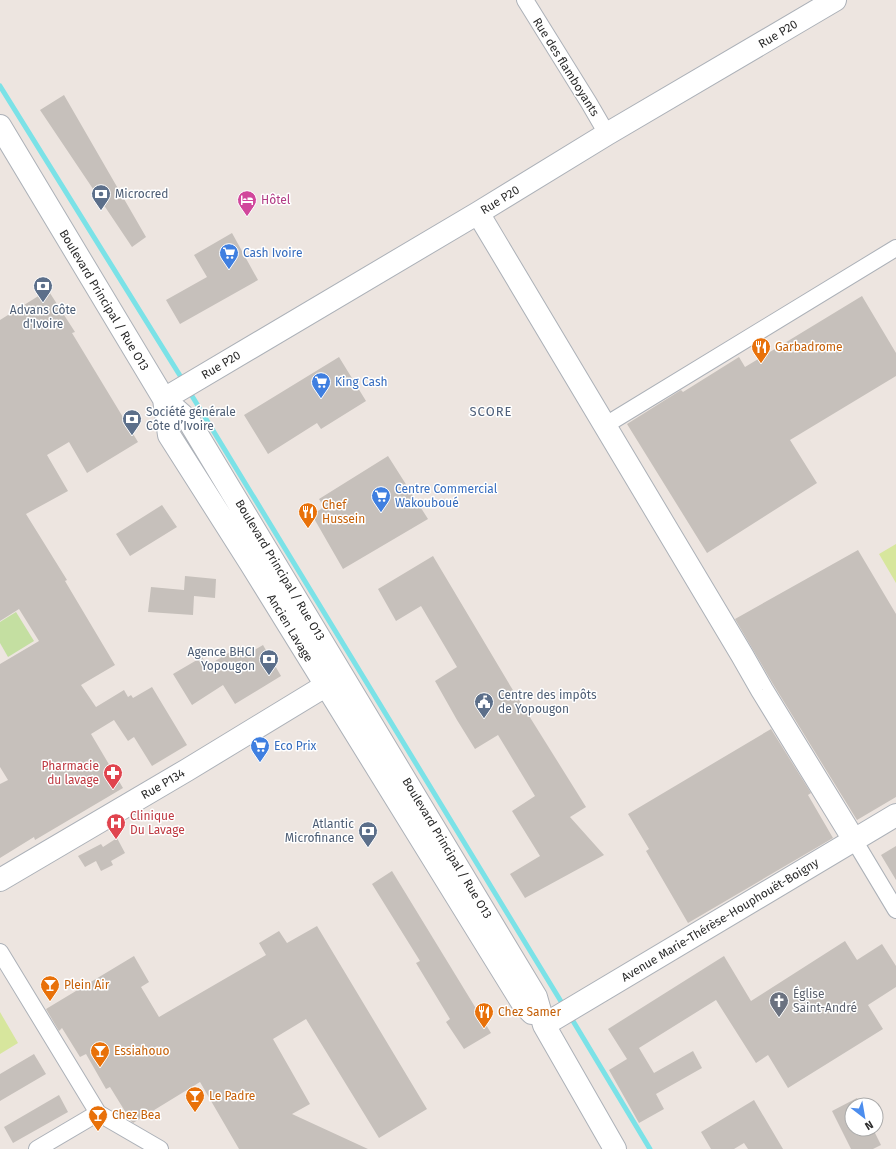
<svg xmlns="http://www.w3.org/2000/svg" width="896" height="1149" viewBox="0 0 896 1149" font-family="'Fira Sans',sans-serif">
<style>
.green{fill:#c4dfa1}
.pitch{fill:#d7e69d}
.lines{fill:none;stroke-linecap:round;stroke-linejoin:round}
.stream{stroke:#7be2e7;stroke-width:5}
.building{fill:#c6c0bb}
.street-casing{stroke:#acb1b8;stroke-width:18}
.secondary-casing{stroke:#acb1b8;stroke-width:24}
.street{stroke:#fff;stroke-width:16}
.secondary{stroke:#fff;stroke-width:22}
.labels{text-anchor:middle;dominant-baseline:central;stroke-width:3;stroke-linejoin:round;paint-order:stroke}
.street-label{font-size:12px;fill:#2c2c2c;stroke:#fff}
.service-label{font-size:12px;fill:#4e5e75;stroke:#fff;text-anchor:start}
.hotel-label{font-size:12px;fill:#b23c85;stroke:#fff;text-anchor:start}
.shop-label{font-size:12px;fill:#366cbe;stroke:#fff;text-anchor:start}
.food-label{font-size:12px;fill:#c56008;stroke:#fff;text-anchor:start}
.health-label{font-size:12px;fill:#be3a42;stroke:#fff;text-anchor:end}
.worship-label{font-size:12px;fill:#5b616d;stroke:#fff;text-anchor:start}
.neighbourhood-label{font-size:13px;letter-spacing:1px;fill:#4f607b;stroke:#fff}
</style>
<rect width="100%" height="100%" fill="#ede5e0"/>
<path class="green" d="M 16,612 L 34,641 L 8,657 L 0,643 L 0,622 Z"/>
<path class="pitch" d="M 896,544 L 896,583 L 879,554 Z
M 0,1012 L 18,1043 L 0,1054 Z"/>
<g class="lines">
<path class="stream" d="M 0,86 L 184,382
M 189,391 L 565,1008
M 570,1016 L 650,1149"/>
</g>
<path class="building" d="M 64,95 L 146,237 L 132,247 L 40,110 Z
M 232,233 L 258,280 L 180,324 L 166,300 L 207,277 L 194,255 Z
M 48,290 L 75,332 L 72,333 L 138,442 L 87,473 L 69,442 L 47,455 L 68,491 L 26,514 L 67,580 L 65,581 L 115,665 L 81,685 L 96,707 L 124,690 L 128,697 L 131,695 L 133,698 L 152,687 L 187,745 L 152,766 L 134,737 L 128,741 L 114,720 L 91,734 L 123,788 L 35,840 L 34,837 L 0,858 L 0,784 L 8,780 L 0,767 L 0,664 L 39,641 L 19,609 L 0,621 L 0,320 Z
M 862,296 L 896,353 L 896,376 L 790,440 L 817,483 L 707,553 L 627,424 L 681,390 L 683,392 L 739,357 L 745,367 Z
M 339,357 L 366,401 L 321,429 L 317,423 L 268,454 L 244,415 Z
M 388,456 L 428,519 L 343,569 L 312,515 L 324,507 L 319,499 Z
M 162,505 L 177,527 L 130,556 L 116,534 Z
M 858,550 L 896,614 L 896,797 L 857,820 L 773,684 L 735,619 Z
M 433,556 L 511,687 L 586,807 L 570,817 L 604,855 L 525,898 L 510,874 L 540,856 L 512,811 L 535,796 L 498,735 L 475,749 L 457,720 L 435,681 L 457,667 L 421,606 L 396,621 L 378,589 Z
M 185,576 L 216,579 L 215,598 L 194,596 L 193,615 L 148,612 L 151,587 L 184,590 Z
M 263,645 L 281,676 L 235,704 L 223,685 L 192,705 L 173,674 L 202,657 L 207,666 L 240,646 L 246,655 Z
M 771,729 L 811,793 L 808,795 L 833,838 L 688,923 L 646,851 L 649,849 L 628,814 Z
M 117,838 L 125,853 L 111,861 L 113,865 L 101,871 L 96,861 L 85,867 L 78,856 L 101,844 L 103,847 Z
M 896,846 L 896,880 L 881,855 Z
M 392,871 L 491,1033 L 464,1049 L 446,1022 L 450,1019 L 416,963 L 420,961 L 372,884 Z
M 317,926 L 427,1109 L 379,1138 L 306,1019 L 273,1039 L 310,1104 L 292,1114 L 368,1149 L 239,1149 L 200,1082 L 133,1123 L 131,1121 L 110,1087 L 106,1089 L 86,1054 L 80,1057 L 62,1028 L 59,1031 L 46,1009 L 134,956 L 149,982 L 141,987 L 159,1017 L 266,955 L 259,943 L 279,931 L 287,943 Z
M 845,941 L 857,960 L 882,944 L 896,966 L 896,987 L 868,1005 L 883,1029 L 788,1088 L 768,1055 L 756,1063 L 716,1000 L 639,1048 L 654,1073 L 693,1051 L 702,1068 L 656,1094 L 664,1109 L 639,1123 L 609,1070 L 627,1059 L 608,1029 L 724,956 L 751,1001 Z
M 34,1054 L 46,1074 L 0,1101 L 0,1074 Z
M 59,1095 L 68,1112 L 13,1143 L 4,1127 Z
M 857,1098 L 860,1105 L 852,1105 L 852,1129 L 873,1129 L 881,1145 L 873,1149 L 851,1149 L 832,1111 Z
M 754,1100 L 783,1149 L 748,1149 L 744,1143 L 734,1149 L 711,1149 L 701,1132 Z"/>
<g class="lines">
<g class="street-casing">
<path id="street" d="M 525,0 L 589,103 L 607,134
M 604,426 L 896,248
M 854,840 L 896,910
M 0,952 L 98,1113 L 160,1149
M 37,1149 L 98,1113"/>
</g>
<g class="secondary-casing">
<path id="secondary" d="M 0,126 L 164,399 L 189,421 L 536,997 L 544,1025 L 615,1149
M 478,213 L 742,655 L 762,690 L 854,840
M 164,399 L 478,213 L 607,134 L 835,0
M 164,399 L 169,435 L 251,564 L 523,1004 L 532,1013
M 0,880 L 187,770 L 325,686
M 544,1025 L 896,815"/>
</g>
<use href="#street" class="street"/>
<use href="#secondary" class="secondary"/>
</g>
<defs>
<g id="bank-pin" transform="scale(1)"><path d="M0 17L-7.5 6A9.5 9.5 0 1 1 7.5 6Z" fill="#5c6f8a" stroke="#fff"/><path d="M-6-4H6V4H-6ZM0-2.3a2.3 2.3 0 1 0 0 4.6a2.3 2.3 0 1 0 0-4.6Z" fill="#fff"/></g>
<g id="hotel-pin" transform="scale(1)"><path d="M0 17L-7.5 6A9.5 9.5 0 1 1 7.5 6Z" fill="#d1479c" stroke="#fff"/><path d="M-6-4.5h1.5V1H6V5H4.5V3h-9V5H-6ZM-4 0a1.8 1.8 0 1 1 3.6 0ZM.5 0V-2.5h3Q6-2.5 6 0Z" fill="#fff"/></g>
<g id="supermarket-pin" transform="scale(1)"><path d="M0 17L-7.5 6A9.5 9.5 0 1 1 7.5 6Z" fill="#3f7fe0" stroke="#fff"/><path d="M-6-5.5h2.5l.6 2H6L4.5 2H-2.5L-4.4-4H-6ZM-1.5 3.2a1.3 1.3 0 1 0 .1 0ZM3 3.2a1.3 1.3 0 1 0 .1 0Z" fill="#fff"/></g>
<g id="restaurant-pin" transform="scale(1)"><path d="M0 17L-7.5 6A9.5 9.5 0 1 1 7.5 6Z" fill="#e8710a" stroke="#fff"/><path d="M-5-6h1v4h1v-4h1v4h1v-4h1v5L-1.5 .5V6h-2V.5L-5-1ZM5-6V6H3V1.5H1.5Q1.5-4 5-6Z" fill="#fff"/></g>
<g id="civic-pin" transform="scale(1)"><path d="M0 17L-7.5 6A9.5 9.5 0 1 1 7.5 6Z" fill="#5c6f8a" stroke="#fff"/><path d="M-.6-6.5H3V-4.5H.6V-3L4-1V1h2V6H-6V1h2V-1L-.6-3ZM-1.2 2.5V6h2.4V2.5Z" fill="#fff"/></g>
<g id="pharmacy-pin" transform="scale(1)"><path d="M0 17L-7.5 6A9.5 9.5 0 1 1 7.5 6Z" fill="#e0444e" stroke="#fff"/><path d="M-2-6h4v4h4v4h-4v4h-4v-4h-4v-4h4Z" fill="#fff"/></g>
<g id="hospital-pin" transform="scale(1)"><path d="M0 17L-7.5 6A9.5 9.5 0 1 1 7.5 6Z" fill="#e0444e" stroke="#fff"/><path d="M-5-5h3v3.5h4V-5h3V5h-3V1.5h-4V5h-3Z" fill="#fff"/></g>
<g id="bar-pin" transform="scale(1)"><path d="M0 17L-7.5 6A9.5 9.5 0 1 1 7.5 6Z" fill="#e8710a" stroke="#fff"/><path d="M-6-5H6L.8 .8V4.5H3.5V6h-7V4.5H-.8V.8Z" fill="#fff"/></g>
<g id="church-pin" transform="scale(1)"><path d="M0 17L-7.5 6A9.5 9.5 0 1 1 7.5 6Z" fill="#6b7280" stroke="#fff"/><path d="M-1.2-6h2.4v3.5h3.3v2.4h-3.3V6h-2.4V-.1h-3.3v-2.4h3.3Z" fill="#fff"/></g>
</defs>
<g fill-rule="evenodd">
<use href="#bank-pin" x="101" y="194"/>
<use href="#hotel-pin" x="247" y="200"/>
<use href="#supermarket-pin" x="229" y="253"/>
<use href="#bank-pin" x="43" y="286"/>
<use href="#restaurant-pin" x="761" y="347"/>
<use href="#supermarket-pin" x="321" y="382"/>
<use href="#bank-pin" x="132" y="419"/>
<use href="#supermarket-pin" x="381" y="496"/>
<use href="#restaurant-pin" x="308" y="512"/>
<use href="#bank-pin" x="269" y="659"/>
<use href="#civic-pin" x="484" y="702"/>
<use href="#supermarket-pin" x="260" y="746"/>
<use href="#pharmacy-pin" x="113" y="773"/>
<use href="#hospital-pin" x="116" y="823"/>
<use href="#bank-pin" x="368" y="831"/>
<use href="#bar-pin" x="50" y="985"/>
<use href="#church-pin" x="779" y="1001"/>
<use href="#restaurant-pin" x="484" y="1012"/>
<use href="#bar-pin" x="100" y="1051"/>
<use href="#bar-pin" x="195" y="1096"/>
<use href="#bar-pin" x="98" y="1115"/>
</g>
<g class="labels">
<g class="street-label">
<text transform="translate(778 34) rotate(-31)">Rue P20</text>
<text transform="translate(566 67) rotate(58)">Rue des flamboyants</text>
<text transform="translate(500 200) rotate(-32)">Rue P20</text>
<text transform="translate(104 300) rotate(59)">Boulevard Principal / Rue O13</text>
<text transform="translate(221 365) rotate(-31)">Rue P20</text>
<text transform="translate(280 570) rotate(59)">Boulevard Principal / Rue O13</text>
<text transform="translate(290 628) rotate(59)">Ancien Lavage</text>
<text transform="translate(163 784) rotate(-30)">Rue P134</text>
<text transform="translate(447 848) rotate(59)">Boulevard Principal / Rue O13</text>
<text transform="translate(720 920) rotate(-31)">Avenue Marie-Thérèse-Houphouët-Boigny</text>
</g>
<g class="service-label">
<text x="115" y="194">Microcred</text>
<text x="43" y="310" text-anchor="middle">Advans Côte<tspan x="43" dy="14">d'Ivoire</tspan></text>
<text x="146" y="412">Société générale<tspan x="146" dy="14">Côte d’Ivoire</tspan></text>
<text x="255" y="652" text-anchor="end">Agence BHCI<tspan x="255" dy="14">Yopougon</tspan></text>
<text x="498" y="695">Centre des impôts<tspan x="498" dy="14">de Yopougon</tspan></text>
<text x="354" y="824" text-anchor="end">Atlantic<tspan x="354" dy="14">Microfinance</tspan></text>
</g>
<g class="hotel-label">
<text x="261" y="200">Hôtel</text>
</g>
<g class="shop-label">
<text x="243" y="253">Cash Ivoire</text>
<text x="335" y="382">King Cash</text>
<text x="395" y="489">Centre Commercial<tspan x="395" dy="14">Wakouboué</tspan></text>
<text x="274" y="746">Eco Prix</text>
</g>
<g class="food-label">
<text x="775" y="347">Garbadrome</text>
<text x="322" y="505">Chef<tspan x="322" dy="14">Hussein</tspan></text>
<text x="64" y="985">Plein Air</text>
<text x="498" y="1012">Chez Samer</text>
<text x="114" y="1051">Essiahouo</text>
<text x="209" y="1096">Le Padre</text>
<text x="112" y="1115">Chez Bea</text>
</g>
<g class="health-label">
<text x="99" y="766">Pharmacie<tspan x="99" dy="14">du lavage</tspan></text>
<text x="130" y="816" text-anchor="start">Clinique<tspan x="130" dy="14">Du Lavage</tspan></text>
</g>
<g class="worship-label">
<text x="793" y="994">Église<tspan x="793" dy="14">Saint-André</tspan></text>
</g>
<g class="neighbourhood-label">
<text x="491" y="411">SCORE</text>
</g>
</g>
<g transform="translate(864 1117) rotate(149)"><circle r="19" fill="#ffffff" stroke="#ababab"/>
<path d="M0-3L7 15L0 10L-7 15Z" fill="#4c8dee"/>
<text y="-6" font-size="11" font-weight="bold" text-anchor="middle" fill="#2c2c2c">N</text>
</g>
</svg>
